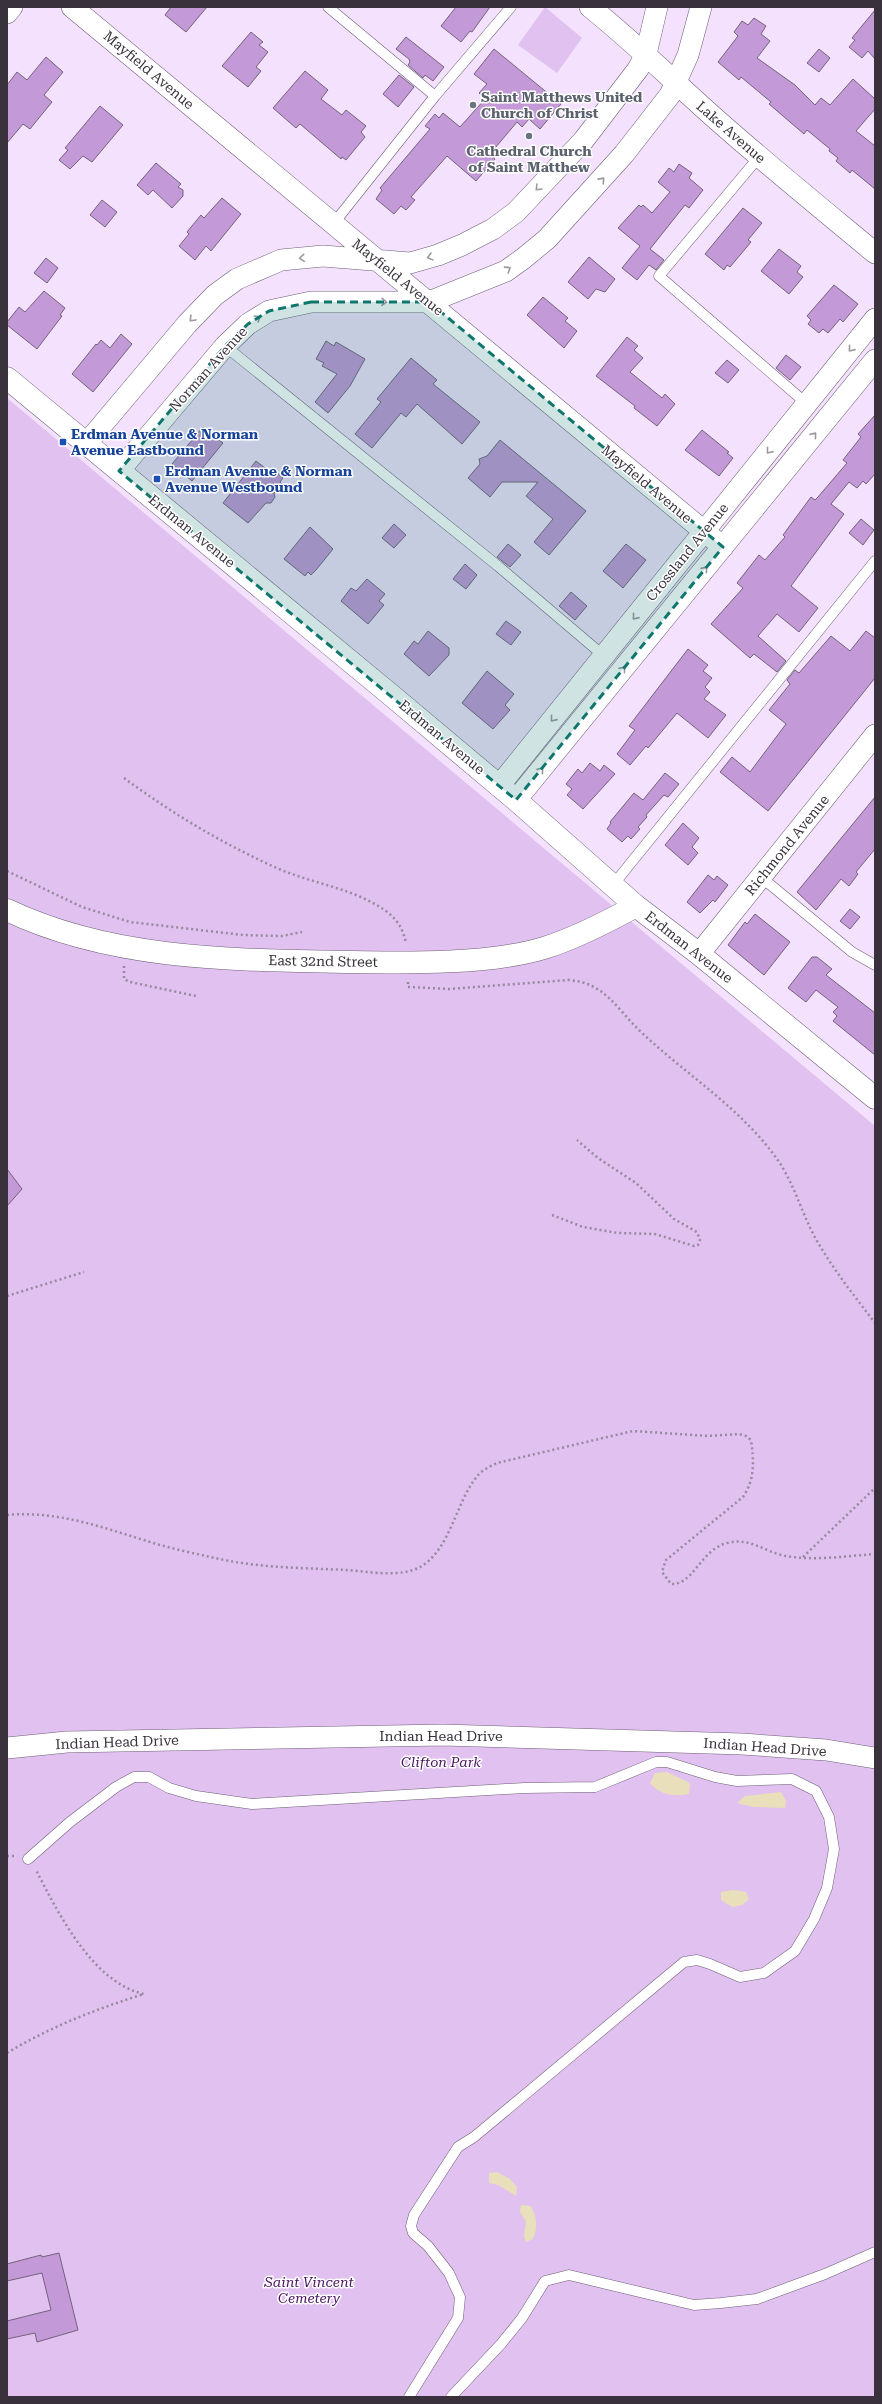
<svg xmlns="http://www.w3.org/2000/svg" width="882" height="2404" viewBox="0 0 882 2404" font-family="'Roboto Serif',serif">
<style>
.green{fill:#e0c1f0}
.sand{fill:#e9dfba}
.building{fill:#c399d7;stroke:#73637b}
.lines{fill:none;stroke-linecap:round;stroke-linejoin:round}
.lane-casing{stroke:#6e5e76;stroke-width:11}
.street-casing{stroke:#6e5e76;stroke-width:22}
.secondary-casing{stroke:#6e5e76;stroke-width:23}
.primary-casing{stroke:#6e5e76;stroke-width:23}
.path{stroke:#95899c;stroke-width:2.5;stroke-dasharray:2 3;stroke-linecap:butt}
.lane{stroke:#fff;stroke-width:10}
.street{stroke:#fff;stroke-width:21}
.secondary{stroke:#fff;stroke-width:22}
.primary{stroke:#fff;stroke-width:22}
.oneway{stroke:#9c989e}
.marked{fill:#0f766e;fill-opacity:0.2;stroke:#0f766e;stroke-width:3;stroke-dasharray:8 5;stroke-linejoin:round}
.worship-dot{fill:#6b7280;stroke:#fff;stroke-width:1.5}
.transit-dot{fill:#1a4fb4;stroke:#fff;stroke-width:1.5}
.labels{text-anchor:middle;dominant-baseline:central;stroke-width:3;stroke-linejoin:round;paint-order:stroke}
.street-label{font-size:14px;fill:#39323c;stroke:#fff}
.worship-label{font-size:14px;font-weight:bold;fill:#5b616d;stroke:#fff;text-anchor:start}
.transit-label{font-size:14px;font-weight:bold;fill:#164399;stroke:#fff;text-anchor:start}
.park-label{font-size:14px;font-style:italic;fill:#49155f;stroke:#fff}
</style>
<rect width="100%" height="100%" fill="#f3e1fd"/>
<path class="green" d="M 545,7 L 582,38 L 557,73 L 518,45 Z
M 7,398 L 875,1126 L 875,2397 L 7,2397 Z"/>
<path class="sand" d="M 667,1772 L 690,1783 L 689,1794 C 674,1797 660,1795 650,1783 L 655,1773 Z
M 781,1792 L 786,1801 L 785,1808 L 753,1807 L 737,1803 L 745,1796 Z
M 733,1890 L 746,1892 L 749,1899 L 742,1905 L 732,1907 L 721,1900 L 721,1892 Z
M 497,2172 L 510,2179 L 517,2187 L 516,2196 L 498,2185 L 489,2183 L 489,2173 Z
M 521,2205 L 531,2206 C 537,2218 538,2226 533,2239 L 526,2242 L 524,2236 L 526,2222 L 520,2212 Z"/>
<path class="building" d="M 171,7 L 207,7 L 186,32 L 165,15 Z
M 456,7 L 490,7 L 472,32 L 470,31 L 461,42 L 441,26 Z
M 875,10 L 875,59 L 868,51 L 862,58 L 849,47 L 855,40 L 852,38 Z
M 754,18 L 766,26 L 761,34 L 770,41 L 757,58 L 795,85 L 815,105 L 821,98 L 830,105 L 853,79 L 875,99 L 875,109 L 856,131 L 875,146 L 875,189 L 852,170 L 850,173 L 836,161 L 838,158 L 829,151 L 830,149 L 807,130 L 804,134 L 769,104 L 771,102 L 741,77 L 739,80 L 718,62 L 738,36 L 734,32 L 742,21 L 748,25 Z
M 251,32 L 263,42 L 259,45 L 268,52 L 256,67 L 261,71 L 248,87 L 222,66 Z
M 406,37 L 444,67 L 433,81 L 425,75 L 423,78 L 408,65 L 410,62 L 409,59 L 396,49 Z
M 494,49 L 561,104 L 540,129 L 529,119 L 522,127 L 517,122 L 490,154 L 495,159 L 476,181 L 447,156 L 411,197 L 415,200 L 406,210 L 401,206 L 394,214 L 376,199 L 382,190 L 380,188 L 430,129 L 425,126 L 435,114 L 439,118 L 443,113 L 460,127 L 485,99 L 479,93 L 487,84 L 474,74 Z
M 819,49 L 830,58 L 819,72 L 807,63 Z
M 46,57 L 63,72 L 44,95 L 52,102 L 30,129 L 23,124 L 7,143 L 7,85 L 17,72 L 27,80 Z
M 305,71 L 328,90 L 321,99 L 342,115 L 346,110 L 366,126 L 361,132 L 365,137 L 346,160 L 342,157 L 341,159 L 300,124 L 296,128 L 273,108 Z
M 399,75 L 414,87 L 398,107 L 383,94 Z
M 100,106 L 123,125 L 92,162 L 83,156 L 70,169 L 59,160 L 68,150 L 65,148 Z
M 156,163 L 181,184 L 178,187 L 183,190 L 183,196 L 172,208 L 153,190 L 148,195 L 137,185 Z
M 679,164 L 692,173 L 689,178 L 703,190 L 689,208 L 685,205 L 650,249 L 664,260 L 656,270 L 649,265 L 637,280 L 622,268 L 640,246 L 618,228 L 639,205 L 641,207 L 643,205 L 652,213 L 670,192 L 658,182 L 669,168 L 674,172 Z
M 222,198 L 241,214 L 211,251 L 206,246 L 195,260 L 179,246 L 189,234 L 187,232 L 201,215 L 204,218 Z
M 102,200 L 117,212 L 105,227 L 90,215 Z
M 743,208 L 762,223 L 748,240 L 751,242 L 730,267 L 727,265 L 724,270 L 705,254 Z
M 779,249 L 801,266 L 797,272 L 803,277 L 789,294 L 761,271 Z
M 589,257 L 615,279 L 605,292 L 596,289 L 588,299 L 568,282 Z
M 46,258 L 58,268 L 47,283 L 34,273 Z
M 834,285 L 858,304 L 843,322 L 840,319 L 828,333 L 823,329 L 819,333 L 808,324 L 811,320 L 807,316 Z
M 44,291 L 65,308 L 60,315 L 62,316 L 37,349 L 7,325 L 7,322 L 19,307 L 25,312 Z
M 543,297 L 568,318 L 565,321 L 577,331 L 564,348 L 527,315 Z
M 121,334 L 132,344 L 93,392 L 72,374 L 96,344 L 97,345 L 101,340 L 110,348 Z
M 627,337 L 638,346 L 634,350 L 643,358 L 630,372 L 662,398 L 665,394 L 675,404 L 657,426 L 634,408 L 635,406 L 596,376 Z
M 326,341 L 334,346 L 336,342 L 365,359 L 350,386 L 328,413 L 315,402 L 337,374 L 322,366 L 324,363 L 316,359 Z
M 786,355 L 801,367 L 790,380 L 776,368 Z
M 411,358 L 437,380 L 433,384 L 480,422 L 462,444 L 417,404 L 406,417 L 401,413 L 372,448 L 355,434 L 381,402 L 377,399 Z
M 727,360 L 739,370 L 728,383 L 715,373 Z
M 875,415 L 875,474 L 866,484 L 863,481 L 857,488 L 849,482 L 831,504 L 844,514 L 791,586 L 818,608 L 799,632 L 777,614 L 758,636 L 786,661 L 777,672 L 754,654 L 750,658 L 711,624 L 743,588 L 737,583 L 759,555 L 765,560 L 785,537 L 783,535 L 811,497 L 815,500 L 818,497 L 847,463 L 843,460 L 861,437 L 858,434 Z
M 203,427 L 223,443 L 192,481 L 172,464 Z
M 702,430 L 729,452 L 727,453 L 733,458 L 719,476 L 685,450 Z
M 500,440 L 586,511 L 549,555 L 534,542 L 553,519 L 526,496 L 538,482 L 502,482 L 490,497 L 468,478 L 480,464 L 479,459 L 487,456 Z
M 256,461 L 269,471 L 271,468 L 283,478 L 280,482 L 282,484 L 274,493 L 275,497 L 271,503 L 266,503 L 248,523 L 223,503 Z
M 861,519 L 874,530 L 863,545 L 849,533 Z
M 394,524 L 406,535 L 394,548 L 382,538 Z
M 310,527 L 333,549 L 316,570 L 311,575 L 308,572 L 305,576 L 284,559 Z
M 508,544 L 521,555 L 510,567 L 497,557 Z
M 626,544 L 646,560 L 623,588 L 603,571 Z
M 465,564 L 477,575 L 466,589 L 453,579 Z
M 367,579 L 385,594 L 379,601 L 384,605 L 368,624 L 341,601 L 351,588 L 356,591 Z
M 571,592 L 587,606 L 575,620 L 559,606 Z
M 506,621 L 521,632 L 511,645 L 496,634 Z
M 428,631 L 449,648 L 449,655 L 429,676 L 404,654 L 414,641 L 418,644 Z
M 866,631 L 875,638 L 875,678 L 768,811 L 720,772 L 732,757 L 750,772 L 786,724 L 769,710 L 790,684 L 787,680 L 795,670 L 799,673 L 831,636 L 850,651 Z
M 688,649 L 708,665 L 703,671 L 712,678 L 705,687 L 710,692 L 704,699 L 726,715 L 708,738 L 677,713 L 648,748 L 646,746 L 630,765 L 617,754 L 635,730 L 629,726 Z
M 487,671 L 514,694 L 505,705 L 510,710 L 493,729 L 462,703 Z
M 590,763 L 600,771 L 604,765 L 615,774 L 583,809 L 567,795 L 572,789 L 566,784 L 578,769 L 582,773 Z
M 665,773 L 679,784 L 668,797 L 664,795 L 646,815 L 647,817 L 638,827 L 640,829 L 631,839 L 628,836 L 622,842 L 607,829 L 611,823 L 610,822 L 634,793 L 643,800 Z
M 875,797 L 875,849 L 856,872 L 858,874 L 849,886 L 841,879 L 816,910 L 797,892 Z
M 683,823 L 699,838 L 692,847 L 698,853 L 688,865 L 665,845 Z
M 708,875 L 714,880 L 717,876 L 728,885 L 715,902 L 713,900 L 700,913 L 687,902 Z
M 850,909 L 860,917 L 850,929 L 840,921 Z
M 755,914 L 790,942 L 764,975 L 728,945 L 745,922 L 747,924 Z
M 812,957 L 817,957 L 832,969 L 826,975 L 875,1013 L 875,1055 L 833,1021 L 837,1016 L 833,1012 L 838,1007 L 816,990 L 806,1002 L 788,988 Z
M 7,1169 L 22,1189 L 7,1206 Z
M 59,2253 L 78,2330 L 37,2342 L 35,2333 L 7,2339 L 7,2321 L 51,2310 L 42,2273 L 7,2281 L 7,2264 L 41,2255 L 42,2257 Z"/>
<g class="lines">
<g class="lane-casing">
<path id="lane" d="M 328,7 L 435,96 L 511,7
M 759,157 L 659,276 L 807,404
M 334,223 L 435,96
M 225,346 L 498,566 L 604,656
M 761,877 L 852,952 L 875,965
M 613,885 L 875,561
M 28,1859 L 70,1822 L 116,1787 L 134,1777 L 149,1777 L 169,1788 L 196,1796 L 252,1804 L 524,1788 L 595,1787 L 656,1762 L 667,1762 L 715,1777 L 737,1781 L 792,1779 L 816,1791 L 829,1817 L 834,1849 L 827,1888 L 814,1919 L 795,1951 L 764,1973 L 740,1977 L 710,1964 L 697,1960 L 684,1962 L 474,2137 L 458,2147 L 414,2215 L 411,2226 L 413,2233 L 428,2246 L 449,2273 L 460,2297 L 458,2318 L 409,2397
M 451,2397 L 501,2344 L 522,2318 L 545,2281 L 569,2275 L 694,2305 L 721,2303 L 757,2299 L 825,2274 L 875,2252"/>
</g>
<g class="street-casing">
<path id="street" d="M 72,7 L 723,547
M 590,7 C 635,43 674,82 717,120 C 769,166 822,209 875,253
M 7,13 L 12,7
M 86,444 L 187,324 L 215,295 L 237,279 L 281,260 L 323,256 L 410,263 L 438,255 L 462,245 L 493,229 L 516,212 L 583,141 L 638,69 L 646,54 L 657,7
M 119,471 L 225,346 L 248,324 L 269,311 L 311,302 L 429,302 L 506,271 L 524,258 L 547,239 L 624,154 L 670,95 L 688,55 L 701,7
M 499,786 L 875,319
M 516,800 L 875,360
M 699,954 L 875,735
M 7,1748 L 67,1742 L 443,1735 L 742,1744 L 826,1750 L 875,1758"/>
</g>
<g class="secondary-casing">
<path id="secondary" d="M 7,910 C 114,961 238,960 354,962 C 410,963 491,964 544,948 C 576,938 607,922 636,906"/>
</g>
<g class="primary-casing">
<path id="primary" d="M 7,378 L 391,695 L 516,800 L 636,906 L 699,954 L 875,1098"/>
</g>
<path class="path" d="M 124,778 C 173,814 223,844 279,869 C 314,884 353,888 386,911 C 397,919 403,929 406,943
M 7,871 L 82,907 L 130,922 L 243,935 L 282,936 L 302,932
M 124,966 L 124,979 L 130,982 L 196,996
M 408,982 L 408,987 L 449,989 L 569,980 C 605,983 616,1008 640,1031 C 685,1074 741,1108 777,1159 C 796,1186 803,1219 820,1246 C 836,1273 856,1298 875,1323
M 552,1215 L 583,1227 L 618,1233 L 655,1234 L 694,1246 L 698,1245 L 700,1240 L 697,1232 L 674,1219 L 636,1183 L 598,1158 L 577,1140
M 7,1296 L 84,1272
M 7,1515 C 61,1510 109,1530 160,1545 C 178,1550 197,1554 215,1558 C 258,1568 304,1568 348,1570 C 370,1572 402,1578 422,1566 C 450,1548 456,1504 475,1479 C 480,1471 489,1467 497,1463 L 633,1431 L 708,1436 L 739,1434 L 746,1436 L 751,1440 C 754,1462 755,1479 743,1497 L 666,1560 L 662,1572 L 671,1584 C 694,1585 700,1550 727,1543 C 751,1537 764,1552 786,1556 C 814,1561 847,1556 875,1554
M 803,1557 L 875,1488
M 7,1856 L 14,1856
M 7,2053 C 50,2027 96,2009 144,1994 C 93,1983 58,1913 36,1870"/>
<use href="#lane" class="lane"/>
<use href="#street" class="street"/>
<use href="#secondary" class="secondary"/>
<use href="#primary" class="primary"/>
</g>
<defs><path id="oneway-chevron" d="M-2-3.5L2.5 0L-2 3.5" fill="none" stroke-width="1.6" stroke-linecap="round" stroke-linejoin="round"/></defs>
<g class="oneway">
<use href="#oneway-chevron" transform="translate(602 180) rotate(-48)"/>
<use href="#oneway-chevron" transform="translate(538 188) rotate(134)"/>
<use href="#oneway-chevron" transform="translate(430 257) rotate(165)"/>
<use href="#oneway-chevron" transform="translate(302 258) rotate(175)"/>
<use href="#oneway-chevron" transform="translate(508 269) rotate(-32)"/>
<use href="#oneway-chevron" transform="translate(384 302) rotate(2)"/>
<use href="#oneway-chevron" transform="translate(258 318) rotate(-32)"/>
<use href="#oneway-chevron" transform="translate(192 319) rotate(133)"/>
<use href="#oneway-chevron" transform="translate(851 349) rotate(129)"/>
<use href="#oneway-chevron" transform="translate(814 435) rotate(-51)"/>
<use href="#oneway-chevron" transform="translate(769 451) rotate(129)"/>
<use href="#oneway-chevron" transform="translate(705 569) rotate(-51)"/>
<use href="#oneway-chevron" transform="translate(635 617) rotate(129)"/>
<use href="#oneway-chevron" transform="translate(623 669) rotate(-51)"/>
<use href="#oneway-chevron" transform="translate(553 719) rotate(129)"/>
<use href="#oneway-chevron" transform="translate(541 770) rotate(-51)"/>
</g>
<path class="marked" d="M 311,302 L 429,302 L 723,547 L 516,800 L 119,471 L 225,346 L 248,324 L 269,311 Z"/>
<g class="worship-dot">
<circle cx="473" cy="105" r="4"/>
<circle cx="529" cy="136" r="4"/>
</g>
<g class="transit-dot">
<rect x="59" y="438" width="8" height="8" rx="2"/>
<rect x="153" y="475" width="8" height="8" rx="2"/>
</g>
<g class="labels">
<g class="street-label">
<text transform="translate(149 70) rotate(40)">Mayfield Avenue</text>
<text transform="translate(731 132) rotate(41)">Lake Avenue</text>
<text transform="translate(398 277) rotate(39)">Mayfield Avenue</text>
<text transform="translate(208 369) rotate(-48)">Norman Avenue</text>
<text transform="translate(647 484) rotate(40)">Mayfield Avenue</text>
<text transform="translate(192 531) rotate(39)">Erdman Avenue</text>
<text transform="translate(687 552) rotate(-51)">Crossland Avenue</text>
<text transform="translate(442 737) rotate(40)">Erdman Avenue</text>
<text transform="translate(787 845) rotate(-51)">Richmond Avenue</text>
<text transform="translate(689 947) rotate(38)">Erdman Avenue</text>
<text transform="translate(323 961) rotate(1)">East 32nd Street</text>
<text x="441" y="1736">Indian Head Drive</text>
<text transform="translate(117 1742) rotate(-2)">Indian Head Drive</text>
<text transform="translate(765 1747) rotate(4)">Indian Head Drive</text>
</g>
<g class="worship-label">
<text x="481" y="97">Saint Matthews United<tspan x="481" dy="16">Church of Christ</tspan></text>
<text x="529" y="151" text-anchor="middle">Cathedral Church<tspan x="529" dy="16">of Saint Matthew</tspan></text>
</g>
<g class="transit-label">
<text x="71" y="434">Erdman Avenue &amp; Norman<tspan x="71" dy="16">Avenue Eastbound</tspan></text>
<text x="165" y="471">Erdman Avenue &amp; Norman<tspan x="165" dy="16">Avenue Westbound</tspan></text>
</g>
<g class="park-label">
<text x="441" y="1762">Clifton Park</text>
<text x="309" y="2282">Saint Vincent<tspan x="309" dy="16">Cemetery</tspan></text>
</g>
</g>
<rect width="882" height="2404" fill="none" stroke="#39323c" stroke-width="16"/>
</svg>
